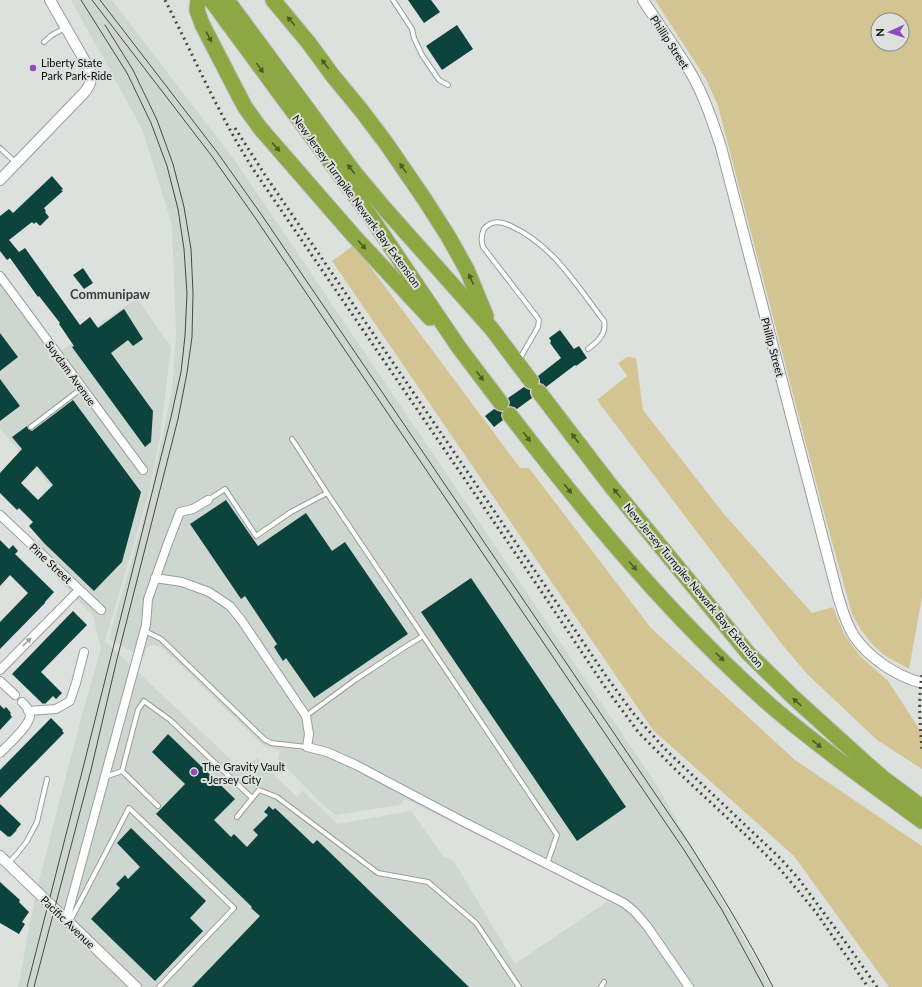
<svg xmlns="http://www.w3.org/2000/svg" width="922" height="987" viewBox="0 0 922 987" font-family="Lato,sans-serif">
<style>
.built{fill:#cdd7cf}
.green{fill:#d5c493;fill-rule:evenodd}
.building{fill:#0d433d;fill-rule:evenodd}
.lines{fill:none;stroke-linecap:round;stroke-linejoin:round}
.service-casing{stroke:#9a9d9b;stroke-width:6}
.minor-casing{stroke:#9a9d9b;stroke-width:10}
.tertiary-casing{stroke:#9a9d9b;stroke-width:12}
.motorway-casing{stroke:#bbb;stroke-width:17}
.service{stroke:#fff;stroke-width:4}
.minor{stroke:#fff;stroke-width:8}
.tertiary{stroke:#fff;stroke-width:10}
.motorway{stroke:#8da743;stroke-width:15}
.tram{stroke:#464847;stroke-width:1}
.rail{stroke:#464847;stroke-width:3;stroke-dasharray:2 4;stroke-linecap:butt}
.oneway{fill:#4c5a27}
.oneway2{fill:#9d9e9d}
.poi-dot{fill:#904bbf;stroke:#dde1de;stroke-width:1.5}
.labels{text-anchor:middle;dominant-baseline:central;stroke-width:4;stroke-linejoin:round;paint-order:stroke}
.street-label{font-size:11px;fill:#0b0c0b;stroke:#dde1de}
.poi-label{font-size:11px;fill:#0b0c0b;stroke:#dde1de;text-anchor:start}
.quarter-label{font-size:13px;font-weight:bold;fill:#3a3d3b;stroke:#dde1de}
</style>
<rect width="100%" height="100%" fill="#dde1de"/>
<path class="built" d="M 71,0 L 112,0 L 236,162 L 658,787 L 771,987 L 686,987 L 639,921 L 629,914 L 639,922 L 683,987 L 18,987 L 36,892 L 82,714 L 101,649 L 93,616 L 30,549 L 71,509 L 0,429 L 0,279 L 57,354 L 137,298 L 171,347 L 160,437 L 149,493 L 105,641 L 242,770 L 257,758 L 297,797 L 303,791 L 337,824 L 411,811 L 443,856 L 454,861 L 515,964 L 608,901 L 618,907 L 606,898 L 405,799 L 400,805 L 335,815 L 319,801 L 278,759 L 280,751 L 263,745 L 161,647 L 153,645 L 147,647 L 144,658 L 109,639 L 149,499 L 172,390 L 176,336 L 172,225 L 142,129 Z"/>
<path class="green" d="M 655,0 L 922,0 L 922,597 L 909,669 L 884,655 L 873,645 L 861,630 L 852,614 L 823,509 L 718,106 L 706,79 ZM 878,20 L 902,20 L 902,44 L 878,44 Z
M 354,245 L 520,468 L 529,468 L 651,628 L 795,760 L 922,846 L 922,987 L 889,987 L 794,856 L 653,730 L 332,261 Z
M 627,357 L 636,358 L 643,410 L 724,514 L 812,613 L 833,607 L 844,634 L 861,657 L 888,681 L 922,733 L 922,769 L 877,740 L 807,674 L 781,643 L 597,400 L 627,376 L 618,363 Z"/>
<path class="building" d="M 408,0 L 431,0 L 440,12 L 424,23 Z
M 457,25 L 473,49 L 442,70 L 426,46 Z
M 52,176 L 63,189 L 61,190 L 63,191 L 44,208 L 46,211 L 45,212 L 49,217 L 40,226 L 36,222 L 34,224 L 32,222 L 9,240 L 19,252 L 25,248 L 80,325 L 90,317 L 98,328 L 124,309 L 143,339 L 133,346 L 128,340 L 111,353 L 153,411 L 151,442 L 145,447 L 72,347 L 74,346 L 59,324 L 60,323 L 39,296 L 38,297 L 10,258 L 7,260 L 0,251 L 0,216 L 9,209 L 13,213 Z
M 83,268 L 93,283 L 84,289 L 73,275 Z
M 560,330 L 574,349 L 579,346 L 587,358 L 576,366 L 575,365 L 546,387 L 543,384 L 540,383 L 540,380 L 538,376 L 561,358 L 550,343 L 551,341 L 549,338 Z
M 0,333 L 18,357 L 0,371 Z
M 0,379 L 20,406 L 0,421 Z
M 524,387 L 527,389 L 530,390 L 530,394 L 532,398 L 517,409 L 514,407 L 509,406 L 510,402 L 508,398 Z
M 73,400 L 141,492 L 122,562 L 94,591 L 44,543 L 29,526 L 33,522 L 19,508 L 17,510 L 0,493 L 0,473 L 22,449 L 12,437 L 27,426 L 28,429 L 32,431 ZM 37,466 L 53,485 L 38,500 L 21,483 Z
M 494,409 L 498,411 L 502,412 L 501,416 L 503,420 L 494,427 L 485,416 Z
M 226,500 L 258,546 L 306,513 L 332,551 L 345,542 L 408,634 L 314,698 L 286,658 L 283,661 L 274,647 L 277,644 L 245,596 L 241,599 L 190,524 Z
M 0,540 L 9,549 L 13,545 L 18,551 L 15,554 L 54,592 L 45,602 L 45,603 L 0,649 L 0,622 L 28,593 L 10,575 L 0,586 Z
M 471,578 L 626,807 L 577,841 L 421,612 Z
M 73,611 L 87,625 L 41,672 L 62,693 L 56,699 L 53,696 L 45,704 L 44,703 L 43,704 L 12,674 L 70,614 Z
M 0,705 L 4,709 L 6,707 L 11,713 L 10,714 L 12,717 L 0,730 Z
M 51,718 L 63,730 L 62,731 L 64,733 L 0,798 L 0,770 Z
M 168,734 L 235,799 L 214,820 L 231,837 L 234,834 L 247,847 L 258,835 L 253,830 L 268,815 L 264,812 L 269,806 L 273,810 L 275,808 L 313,844 L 317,840 L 469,987 L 192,987 L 260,916 L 251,908 L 252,907 L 156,814 L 185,784 L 152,752 Z
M 0,804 L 21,824 L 16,830 L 17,830 L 10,837 L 9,836 L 8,837 L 6,835 L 0,830 Z
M 131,828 L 206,901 L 190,918 L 203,931 L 155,981 L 91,919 L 120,888 L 116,884 L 125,875 L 128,879 L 140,867 L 117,843 Z
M 0,882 L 20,900 L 19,902 L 29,912 L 22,922 L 25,924 L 19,934 L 0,923 Z"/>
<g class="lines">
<g class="service-casing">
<path id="service" d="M 393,0 L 412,29 L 414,38 L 422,55 L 439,80 L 448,85
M 44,42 L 52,35 L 65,28
M 0,148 L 16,163
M 519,360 L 538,327 L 539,320 L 537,317 L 483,247 C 481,241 481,235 484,229 C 492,219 502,222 511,226 C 553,245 577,286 604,321 C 607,334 597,342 588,349
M 31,427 L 82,388
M 292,439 L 327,493
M 208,500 L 225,489 L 256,536 L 291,512 L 327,493 L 423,636 L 405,647 L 355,680 L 306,716
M 145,631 L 161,639 L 264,739 L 271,743 L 307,747
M 423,636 L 557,835 L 547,864
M 122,771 L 158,806
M 105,777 L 122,771 L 138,710 L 144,701 L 170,720 L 252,798
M 237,817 L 259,790 L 277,797 L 378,873 L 428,882 L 476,923 L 519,987
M 8,863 L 16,855 L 27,841 L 37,822 L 47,779
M 70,921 L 129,808 L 234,908 L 159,987
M 601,987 L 604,982"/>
</g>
<g class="minor-casing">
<path id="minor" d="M 0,276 L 143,470
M 0,515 L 101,610
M 155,578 L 182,582 L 209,592 L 230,606 L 242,621 L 306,716 L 309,734 L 307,747 L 327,752 L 356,765 L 462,821 L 624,903 L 634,911 L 647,926 L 689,987
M 0,670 L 79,590
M 0,681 L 15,695
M 28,711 L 56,709 L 70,701 L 76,683 L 84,652
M 0,753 C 8,745 29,726 30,716 C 30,710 26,706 22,702
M 66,920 L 146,625 L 148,599 L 168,543 L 180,512 L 193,509 L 208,500"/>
</g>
<g class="tertiary-casing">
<path id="tertiary" d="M 643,0 C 659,25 677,49 692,75 C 705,98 713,123 721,147 L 838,596 C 842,609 846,624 854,636 C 869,658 896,676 922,683
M 0,180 L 81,96 C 89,88 93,81 90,70 L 50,0
M 0,856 L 136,987"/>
</g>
<g class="motorway-casing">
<path id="motorway" d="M 198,0 L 197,10 L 202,24 L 235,88 L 245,107 L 260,128 L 353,235 L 430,318
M 211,0 L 370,216 L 460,349 L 501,403
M 227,0 L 354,172 L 385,209 L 491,328 L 531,381
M 273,0 L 308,42 L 333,76 L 361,110 L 386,143 L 425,200 L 448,236 L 467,270 L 486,316
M 539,392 L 611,486 L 748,653 L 793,697 L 868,765 L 883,778 L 922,807
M 510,415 C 589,518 673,619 770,705 C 800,731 832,755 863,778 C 883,792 902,807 922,821"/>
</g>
<use href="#service" class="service"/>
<use href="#minor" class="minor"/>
<use href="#tertiary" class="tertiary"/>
<use href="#motorway" class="motorway"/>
<path class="tram" d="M 92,0 L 211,155 L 256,219 L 684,850 L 722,910 L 764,987
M 100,0 L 217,152 L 261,214 L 690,845 C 719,891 748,938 773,987
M 27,987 L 83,768 L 171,417 L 181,372 L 185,336 L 187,293 L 184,249 L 178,209 L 167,166 L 151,123 L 127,73 L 81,0
M 34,987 L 91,770 L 117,659 L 178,419 L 187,373 L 192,337 L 193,293 L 191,249 L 184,207 L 173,164 L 157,120 L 133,70 L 105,25"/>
<path class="rail" d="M 165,0 C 194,57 219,115 253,169 L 537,585 L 605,687 L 625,714 L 639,733 L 678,772 L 751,840 L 779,868 L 815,911 L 868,987
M 235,128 L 265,175 L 546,587 L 606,676 L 633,713 L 647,729 L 667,751 L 780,858 L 798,878 L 849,947 L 877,987
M 922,675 C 918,699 920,725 922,749"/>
</g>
<defs><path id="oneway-solid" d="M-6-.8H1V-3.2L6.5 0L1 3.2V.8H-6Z"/></defs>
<g class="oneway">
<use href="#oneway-solid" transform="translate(291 21) rotate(-130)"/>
<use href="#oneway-solid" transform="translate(209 37) rotate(63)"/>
<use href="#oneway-solid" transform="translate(325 64) rotate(-127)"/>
<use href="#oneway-solid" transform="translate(260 68) rotate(54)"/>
<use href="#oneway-solid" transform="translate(276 147) rotate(49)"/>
<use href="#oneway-solid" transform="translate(403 168) rotate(-125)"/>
<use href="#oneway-solid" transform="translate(351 169) rotate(-127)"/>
<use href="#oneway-solid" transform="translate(362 245) rotate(48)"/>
<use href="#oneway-solid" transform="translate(471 279) rotate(-113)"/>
<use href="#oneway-solid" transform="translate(480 376) rotate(53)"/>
<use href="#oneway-solid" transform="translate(527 437) rotate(53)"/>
<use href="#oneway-solid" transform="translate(575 438) rotate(-127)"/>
<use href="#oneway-solid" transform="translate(568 489) rotate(51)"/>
<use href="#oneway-solid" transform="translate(617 493) rotate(-129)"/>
<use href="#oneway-solid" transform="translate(633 566) rotate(49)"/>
<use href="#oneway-solid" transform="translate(720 657) rotate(45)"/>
<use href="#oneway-solid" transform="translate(797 702) rotate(-138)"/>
<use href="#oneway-solid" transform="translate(817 744) rotate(38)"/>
</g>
<use class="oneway2" href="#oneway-solid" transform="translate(27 642) rotate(-45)"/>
<g class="poi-dot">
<circle cx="33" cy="68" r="4"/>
<circle cx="194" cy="772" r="4"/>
</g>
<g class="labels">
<g class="street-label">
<text transform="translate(670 42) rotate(57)">Phillip Street</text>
<text transform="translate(357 201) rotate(54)">New Jersey Turnpike Newark Bay Extension</text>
<text transform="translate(773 347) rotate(75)">Phillip Street</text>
<text transform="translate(71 373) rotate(54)">Suydam Avenue</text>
<text transform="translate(51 563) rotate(43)">Pine Street</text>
<text transform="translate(694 585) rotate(50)">New Jersey Turnpike Newark Bay Extension</text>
<text transform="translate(68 922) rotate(44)">Pacific Avenue</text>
</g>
<g class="poi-label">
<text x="41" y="62">Liberty State<tspan x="41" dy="13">Park Park-Ride</tspan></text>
<text x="202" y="766">The Gravity Vault<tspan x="202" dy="13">- Jersey City</tspan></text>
</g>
<g class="quarter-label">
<text x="110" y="294">Communipaw</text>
</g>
</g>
<g transform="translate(890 32) rotate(267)"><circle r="19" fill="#dde1de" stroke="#898c8a"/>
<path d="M0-3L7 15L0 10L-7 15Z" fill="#904bbf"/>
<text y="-6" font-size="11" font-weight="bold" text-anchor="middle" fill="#0b0c0b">N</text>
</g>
</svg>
